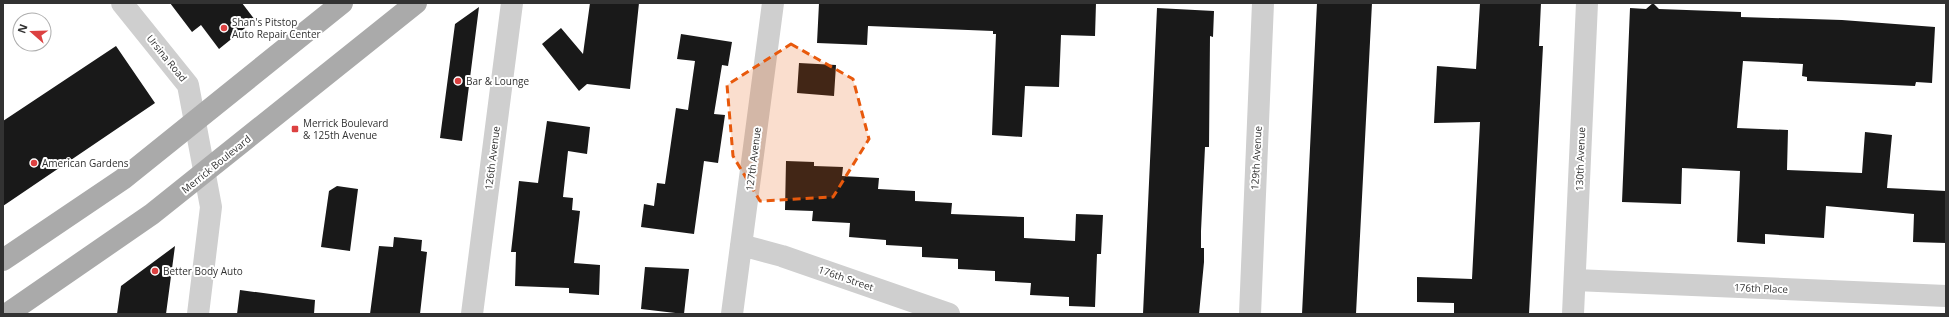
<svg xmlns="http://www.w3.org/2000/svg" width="1949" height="317" viewBox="0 0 1949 317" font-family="'Open Sans',sans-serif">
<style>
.building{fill:#191919}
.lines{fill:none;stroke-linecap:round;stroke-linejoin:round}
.minor{stroke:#cfcfcf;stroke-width:22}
.primary{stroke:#aaa;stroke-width:22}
.marked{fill:#e8590c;fill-opacity:0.2;stroke:#e8590c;stroke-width:3;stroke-dasharray:8 5;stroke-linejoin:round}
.poi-dot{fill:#dc4141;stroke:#fff;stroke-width:1.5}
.labels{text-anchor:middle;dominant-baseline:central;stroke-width:4;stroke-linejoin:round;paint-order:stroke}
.poi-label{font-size:10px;fill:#323232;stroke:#fff;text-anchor:start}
.street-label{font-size:10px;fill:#323232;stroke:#fff}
</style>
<rect width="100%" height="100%" fill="#fff"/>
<path class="building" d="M 170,3 L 242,3 L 255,20 L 219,49 L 201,25 L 192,32 Z
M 590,3 L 639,3 L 630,89 L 587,84 L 579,91 L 542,44 L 561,28 L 583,54 Z
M 819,3 L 1096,3 L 1095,36 L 1061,35 L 1059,87 L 1025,86 L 1022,137 L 992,135 L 996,34 L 993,34 L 993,31 L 868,26 L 867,45 L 817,43 Z
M 1317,3 L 1372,3 L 1356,314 L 1302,314 Z
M 1480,3 L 1541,3 L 1539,46 L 1543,46 L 1529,314 L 1454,314 L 1454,303 L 1417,302 L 1417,277 L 1472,279 L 1480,122 L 1434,123 L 1437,66 L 1476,69 Z
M 1653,3 L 1659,9 L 1741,12 L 1741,17 L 1842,20 L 1935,27 L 1932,83 L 1916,82 L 1915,86 L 1807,81 L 1807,77 L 1802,76 L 1803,64 L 1743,61 L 1737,128 L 1788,130 L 1787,170 L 1862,173 L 1865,132 L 1892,135 L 1887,188 L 1946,191 L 1946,243 L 1913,242 L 1914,214 L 1826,206 L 1824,238 L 1765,234 L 1765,244 L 1737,242 L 1740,171 L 1682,168 L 1681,204 L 1622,202 L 1630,8 L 1646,9 Z
M 479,7 L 462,141 L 440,138 L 455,24 Z
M 1157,8 L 1214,11 L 1213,37 L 1210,36 L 1209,147 L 1205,147 L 1201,231 L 1201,248 L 1204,248 L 1204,262 L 1199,314 L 1143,314 Z
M 681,34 L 732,42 L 728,66 L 722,65 L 714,114 L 725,115 L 718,163 L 704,161 L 694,234 L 641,227 L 644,204 L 654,206 L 657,183 L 665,184 L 676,108 L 688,110 L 695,61 L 677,59 Z
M 116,46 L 155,103 L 3,206 L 3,121 Z
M 799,63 L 836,65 L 834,96 L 797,93 Z
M 547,121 L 590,127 L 587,154 L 568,151 L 563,197 L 573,198 L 572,210 L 580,211 L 574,263 L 600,265 L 599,295 L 569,293 L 569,288 L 515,286 L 516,252 L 511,252 L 519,181 L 538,183 Z
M 786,161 L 814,162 L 814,166 L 843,167 L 842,176 L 879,178 L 878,189 L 915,191 L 915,201 L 952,203 L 951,214 L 1024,217 L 1024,238 L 1075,241 L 1076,214 L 1103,215 L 1101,254 L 1097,254 L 1095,307 L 1069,306 L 1069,297 L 1030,295 L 1031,283 L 995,281 L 995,271 L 958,269 L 958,259 L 922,257 L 922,247 L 886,245 L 886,240 L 849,237 L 850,223 L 812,221 L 813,211 L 785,210 Z
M 337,186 L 358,189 L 350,251 L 321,247 L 329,191 Z
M 394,237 L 422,240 L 421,251 L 427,252 L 420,314 L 370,314 L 379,246 L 393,247 Z
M 175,246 L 166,314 L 117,314 L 121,286 Z
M 645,267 L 689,269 L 684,314 L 641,309 Z
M 240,290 L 315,300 L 314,314 L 237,314 Z"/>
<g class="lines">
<path class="minor" d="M 122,3 L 188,85 L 211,207 L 198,314
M 741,245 L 782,256 L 949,314
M 1575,280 L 1946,296
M 472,314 L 512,3
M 732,314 L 773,3
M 1250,314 L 1263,3
M 1573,314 L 1587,3"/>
<path class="primary" d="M 3,260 L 123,179 L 342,3
M 7,314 L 152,214 L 416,3"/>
</g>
<path class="marked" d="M 791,44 L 853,79 L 869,139 L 833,197 L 760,201 L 733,156 L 727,85 Z"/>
<g class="poi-dot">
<circle cx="224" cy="28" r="4"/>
<circle cx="458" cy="81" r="4"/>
<rect x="291" y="125" width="8" height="8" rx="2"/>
<circle cx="34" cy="163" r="4"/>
<circle cx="155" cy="271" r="4"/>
</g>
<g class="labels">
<g class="poi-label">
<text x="232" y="22">Shan's Pitstop<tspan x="232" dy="12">Auto Repair Center</tspan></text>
<text x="466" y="81">Bar &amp; Lounge</text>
<text x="303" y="123">Merrick Boulevard<tspan x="303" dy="12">&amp; 125th Avenue</tspan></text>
<text x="42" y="163">American Gardens</text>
<text x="163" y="271">Better Body Auto</text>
</g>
<g class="street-label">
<text transform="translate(167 58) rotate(51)">Ursina Road</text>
<text transform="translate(492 158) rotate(-83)">126th Avenue</text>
<text transform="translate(1256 158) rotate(-87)">129th Avenue</text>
<text transform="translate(753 159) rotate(-83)">127th Avenue</text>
<text transform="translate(1580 159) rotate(-88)">130th Avenue</text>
<text transform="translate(216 164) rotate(-39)">Merrick Boulevard</text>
<text transform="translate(846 278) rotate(19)">176th Street</text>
<text transform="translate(1761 288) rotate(2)">176th Place</text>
</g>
</g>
<rect width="1949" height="317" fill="none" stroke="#323232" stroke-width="8"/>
<g transform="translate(32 32) rotate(290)"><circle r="19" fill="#ffffff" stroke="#adadad"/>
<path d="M0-3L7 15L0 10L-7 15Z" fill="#dc4141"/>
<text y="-6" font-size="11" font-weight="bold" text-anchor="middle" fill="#323232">N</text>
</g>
</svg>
